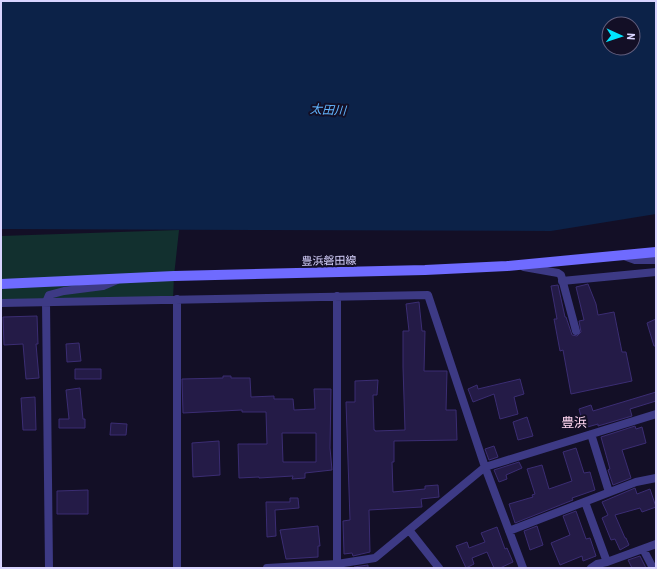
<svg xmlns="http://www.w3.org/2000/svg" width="657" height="569" viewBox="0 0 657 569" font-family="'Roboto Condensed','Noto Sans JP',sans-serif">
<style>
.green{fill:#12302f}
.water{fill:#0c2248;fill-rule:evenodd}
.building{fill:#241b47;stroke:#3b2d73;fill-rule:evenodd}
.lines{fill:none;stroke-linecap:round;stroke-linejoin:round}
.street{stroke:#3d3a85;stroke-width:8}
.secondary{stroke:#6f6bff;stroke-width:10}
.labels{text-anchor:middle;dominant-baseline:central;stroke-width:4;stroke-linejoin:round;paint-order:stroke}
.street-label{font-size:11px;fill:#d9d4ff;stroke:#130f26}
.water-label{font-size:12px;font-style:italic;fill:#62b6ff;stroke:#130f26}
.quarter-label{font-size:13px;fill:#ffd6f0;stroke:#130f26}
</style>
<rect width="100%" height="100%" fill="#130f26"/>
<path class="green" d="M 179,230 L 174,276 L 173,299 L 1,299 L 1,236 Z"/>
<path class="water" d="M 1,1 L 656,1 L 656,214 L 551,231 L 1,229 ZM 609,24 L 633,24 L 633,48 L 609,48 Z"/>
<path class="building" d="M 588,284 L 596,304 L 598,315 L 614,312 L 622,352 L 626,352 L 632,381 L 571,394 L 563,350 L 560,351 L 554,319 L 557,319 L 551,286 L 558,285 L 565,317 L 566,317 L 572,335 L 577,336 L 581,332 L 579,321 L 584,320 L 576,287 Z
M 419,302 L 422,331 L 425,331 L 424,371 L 447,371 L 446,410 L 456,410 L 457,440 L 394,441 L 394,462 L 392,462 L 393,492 L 425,489 L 425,486 L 438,485 L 439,497 L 421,499 L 422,507 L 369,510 L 370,552 L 353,556 L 352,553 L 344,554 L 343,521 L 350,520 L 346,402 L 355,402 L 355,381 L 378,380 L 377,395 L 373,395 L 374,430 L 375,430 L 375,431 L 405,430 L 403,367 L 403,331 L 409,331 L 406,304 Z
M 37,316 L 38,344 L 36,344 L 39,378 L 26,379 L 23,344 L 4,345 L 3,317 Z
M 656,319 L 656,346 L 654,346 L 647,323 Z
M 79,343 L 81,361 L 67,362 L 66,344 Z
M 75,369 L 101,369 L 101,379 L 75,379 Z
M 223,376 L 231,376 L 231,378 L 250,378 L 251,397 L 274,396 L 274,399 L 293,399 L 294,410 L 315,409 L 314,389 L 331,389 L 330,448 L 332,470 L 305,473 L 305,478 L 292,479 L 293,476 L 259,478 L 259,477 L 239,478 L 238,444 L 267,444 L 266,412 L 242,412 L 242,410 L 183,413 L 182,379 L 223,378 ZM 282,433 L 316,433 L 316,462 L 283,462 Z
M 520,379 L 524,394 L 514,397 L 518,414 L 500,419 L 494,394 L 473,402 L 468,389 L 477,385 L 478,389 Z
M 80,388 L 83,419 L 85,419 L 85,428 L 59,428 L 59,419 L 69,419 L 66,390 Z
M 656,392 L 656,401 L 630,409 L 632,416 L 598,426 L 598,424 L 584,428 L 579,409 L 591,405 L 593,411 Z
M 35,397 L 36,430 L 23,430 L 21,398 Z
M 527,417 L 533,436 L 518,440 L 513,422 Z
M 111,423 L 127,424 L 126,435 L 110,435 Z
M 635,426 L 636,429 L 642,427 L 646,443 L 622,450 L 631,478 L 613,485 L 608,470 L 610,469 L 601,437 Z
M 219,441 L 220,475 L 193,477 L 192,443 Z
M 494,446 L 498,457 L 489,460 L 485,449 Z
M 576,448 L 584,473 L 590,472 L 595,490 L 572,498 L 573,500 L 515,523 L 509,504 L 533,497 L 532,495 L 535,494 L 527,469 L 542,465 L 549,489 L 572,481 L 563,452 Z
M 519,462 L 522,468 L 506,475 L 507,479 L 499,482 L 494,470 Z
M 635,488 L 637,494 L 650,489 L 656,507 L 642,512 L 640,508 L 615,515 L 625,538 L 626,538 L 629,545 L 620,550 L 615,539 L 611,540 L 602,518 L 608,515 L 602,502 Z
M 88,490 L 88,514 L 57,514 L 57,491 Z
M 290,498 L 298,498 L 299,508 L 275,510 L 276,536 L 267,537 L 266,502 L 290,502 Z
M 576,511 L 586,539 L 590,538 L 596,556 L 583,561 L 582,556 L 560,565 L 551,543 L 570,535 L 563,516 Z
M 318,526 L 320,546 L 318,546 L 318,557 L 286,559 L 280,530 Z
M 537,526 L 543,545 L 530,550 L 524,531 Z
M 497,527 L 505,549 L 507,548 L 513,562 L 500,568 L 494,568 L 487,552 L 472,558 L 474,564 L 466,568 L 456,546 L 467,542 L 469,548 L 485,542 L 481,533 Z
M 640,556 L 646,568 L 632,568 L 628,560 Z
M 368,565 L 368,568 L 354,568 L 354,567 Z"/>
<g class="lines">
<path class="street" d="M 624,256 L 635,260 L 656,260
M 524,267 L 558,273 L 561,275 L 576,331
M 562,281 L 656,272
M 1,303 L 428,295 L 485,467 L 523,568
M 591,434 L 609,492
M 585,502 L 607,562
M 409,530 L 439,568
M 509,531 L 636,482 L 656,478
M 643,549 L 653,568
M 337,564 L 337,296
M 49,568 L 46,302 L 49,295 L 64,291 L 103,286 L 117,280
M 177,568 L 177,299
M 267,568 L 337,564 L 375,558 L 485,467 L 656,414
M 591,568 L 597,564 L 607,562 L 656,544"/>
<path class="secondary" d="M 1,284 L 174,276 L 425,270 L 507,266 L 656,252"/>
</g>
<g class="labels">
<g class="street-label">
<text transform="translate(329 261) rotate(-1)">豊浜磐田線</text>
</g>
<g class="water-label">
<text transform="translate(328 110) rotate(3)">太田川</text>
</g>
<g class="quarter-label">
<text x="574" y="422">豊浜</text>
</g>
</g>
<rect width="657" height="569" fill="none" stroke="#d9d4ff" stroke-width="4"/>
<g transform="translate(621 36) rotate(93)"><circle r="19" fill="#130f26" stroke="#625e7d"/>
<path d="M0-3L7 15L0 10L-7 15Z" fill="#00e5ff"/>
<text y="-6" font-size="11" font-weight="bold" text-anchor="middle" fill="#d9d4ff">N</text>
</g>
</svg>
